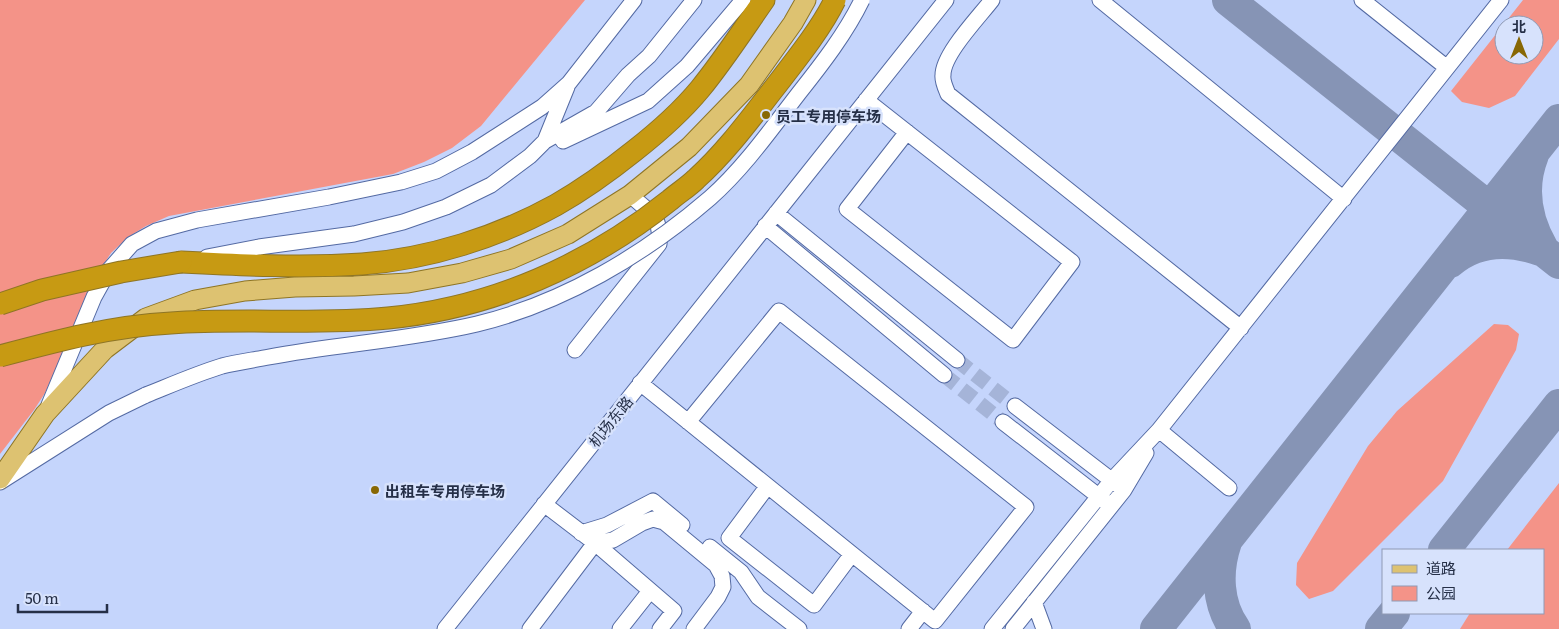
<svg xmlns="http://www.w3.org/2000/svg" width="1559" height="629" viewBox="0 0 1559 629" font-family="Literata,'Noto Sans SC',serif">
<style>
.green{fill:#f49388;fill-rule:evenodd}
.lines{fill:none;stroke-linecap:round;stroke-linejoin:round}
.taxiway{stroke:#8694b5;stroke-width:32}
.minor-tunnel{stroke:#a5b4d8;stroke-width:15;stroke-dasharray:15 8;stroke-linecap:butt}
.minor-casing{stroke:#546aa3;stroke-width:17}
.major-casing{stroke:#8e7525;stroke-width:21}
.highway-casing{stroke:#8e7525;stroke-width:23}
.minor{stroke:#fff;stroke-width:15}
.major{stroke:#ddc271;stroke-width:19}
.highway{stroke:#c79a13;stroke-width:21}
.minor-bridge-casing{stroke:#546aa3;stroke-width:17;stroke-linecap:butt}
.highway-bridge-casing{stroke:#8e7525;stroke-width:23;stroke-linecap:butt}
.minor-bridge{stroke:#fff;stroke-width:15}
.highway-bridge{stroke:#c79a13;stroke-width:21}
.poi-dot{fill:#886804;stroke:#d7e2fc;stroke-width:2}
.labels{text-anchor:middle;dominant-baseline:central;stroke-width:5;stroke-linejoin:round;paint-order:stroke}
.poi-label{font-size:15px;font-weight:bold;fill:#252f47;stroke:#d7e2fc;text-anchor:start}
.street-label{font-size:15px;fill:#252f47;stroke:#d7e2fc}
</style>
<rect width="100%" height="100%" fill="#c5d5fc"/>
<path class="green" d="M 0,0 L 585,0 L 481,126 L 452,148 L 424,162 L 393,174 L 169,216 L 146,226 L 128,237 L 111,253 L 98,273 L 45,393 L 34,410 L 0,454 Z
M 1523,0 L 1559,0 L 1559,39 L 1515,96 L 1489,108 L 1462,102 L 1451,91 ZM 1504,25 L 1534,25 L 1534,55 L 1504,55 Z
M 1494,324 L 1508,325 L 1519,334 L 1516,350 L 1443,481 L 1333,591 L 1309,599 L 1296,585 L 1297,563 L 1368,446 L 1397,411 Z
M 1559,483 L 1559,629 L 1460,629 L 1470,613 L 1543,613 L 1543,550 L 1507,550 Z"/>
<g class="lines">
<path class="taxiway" d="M 1228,0 L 1559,263
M 1533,155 C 1520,188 1526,220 1543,249
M 1450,262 C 1476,240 1509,239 1540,250
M 1226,542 C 1216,571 1217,604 1235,629
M 1444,550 L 1559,405
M 1156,629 L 1559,120
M 1381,629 L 1394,613"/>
<path class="minor-tunnel" d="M 957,360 L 1015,406
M 944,375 L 1003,422"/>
<g class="minor-casing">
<path id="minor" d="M 992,0 C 979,17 943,54 943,75 C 942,81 946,89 948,94 L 1241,328
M 1100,0 L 1344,199
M 1362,0 L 1446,67
M 866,100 L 1072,262 L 1013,340 L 847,209 L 907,132
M 545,141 L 567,87
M 563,141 L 648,101 L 687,66 L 743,0
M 776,213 L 957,360
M 765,226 L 944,375
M 207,257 L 259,247 L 354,234 L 403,222 L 446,207 L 491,185 L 530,156 L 545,141 L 596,112 L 628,75 L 649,56 L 694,0
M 575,350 L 659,244 C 662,216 649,212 630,195
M 640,383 L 935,621 L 1026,507 L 779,311 L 688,422
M 49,405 L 94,297 L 109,270 L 132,244 L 156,231 L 197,220 L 329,197 L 401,182 L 436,171 L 472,152 L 542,107 L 569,83 L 634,0
M 1015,406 L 1119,486
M 1003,422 L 1106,502
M 1159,430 L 1229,488
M 0,482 L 109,413 L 146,395
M 767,487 L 729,538 L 814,605 L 852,554
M 544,504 L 595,543 L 674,611 L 660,629
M 581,533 L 607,525 L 653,501 L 682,525
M 710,547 L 741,572 L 758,597 L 799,629
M 1034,602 L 1044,629
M 445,629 L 946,0
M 530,629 L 595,543 L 613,540 L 642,523 L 653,519 L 664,522 L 716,565 L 722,576 L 723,587 L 718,597 L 694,629
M 620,629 L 650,591
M 909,629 L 923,611
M 992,629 L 1112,480 L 1159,430 L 1501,0
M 1013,629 L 1124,490 L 1146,453"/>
</g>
<g class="major-casing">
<path id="major" d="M 0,479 L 45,414 L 105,349 L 146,318 L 195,300 L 245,291 L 295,287 L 354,286 L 408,283 L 462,273 L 511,259 L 568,234 L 630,195 L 689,147 L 749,85 L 793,23 L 806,0"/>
</g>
<g class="highway-casing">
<path id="highway" d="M 181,262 C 241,265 302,268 362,264 C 429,259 498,237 556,205 C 584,189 609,171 634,151 C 657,133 681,112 700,89 C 723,61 743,30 764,0"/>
</g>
<use href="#minor" class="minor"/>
<use href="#major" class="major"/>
<use href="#highway" class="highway"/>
<g class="minor-bridge-casing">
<path id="minor-bridge" d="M 146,395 C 171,385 196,374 222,366 C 237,362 254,360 269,357 C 338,344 409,340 477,324 C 563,303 644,255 710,198 C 744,168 772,128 799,93 C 822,64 846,33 862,0"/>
</g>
<g class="highway-bridge-casing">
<path id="highway-bridge" d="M 0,304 L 42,290 L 121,272 L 181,262
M 0,356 C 56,341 112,326 171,323 C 243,318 316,325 388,318 C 492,308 589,265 670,200 C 678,193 688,187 696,179 C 726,152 750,119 775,87 C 795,61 821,29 835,0"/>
</g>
<use href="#minor-bridge" class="minor-bridge"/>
<use href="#highway-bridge" class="highway-bridge"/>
</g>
<g class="poi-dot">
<circle cx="766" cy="115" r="5"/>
<circle cx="375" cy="490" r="5"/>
</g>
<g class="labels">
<g class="poi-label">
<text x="776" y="115">员工专用停车场</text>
<text x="385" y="490">出租车专用停车场</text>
</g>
<g class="street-label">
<text transform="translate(610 421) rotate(-51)">机场东路</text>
</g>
</g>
<rect x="1382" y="549" width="162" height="65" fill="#d7e2fc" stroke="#909ab4"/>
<rect x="1392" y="565" width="25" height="8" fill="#ddc271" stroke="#909ab4"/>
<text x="1426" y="574" font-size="15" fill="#252f47">道路</text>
<rect x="1392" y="586" width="25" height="15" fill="#f49388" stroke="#909ab4"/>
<text x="1426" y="599" font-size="15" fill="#252f47">公园</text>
<g transform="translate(1519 40)"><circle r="24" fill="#d7e2fc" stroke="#909ab4"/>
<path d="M0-4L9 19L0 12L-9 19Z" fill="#886804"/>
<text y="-8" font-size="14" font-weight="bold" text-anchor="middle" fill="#252f47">北</text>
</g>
<path d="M18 604v8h89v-8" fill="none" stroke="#252f47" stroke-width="2.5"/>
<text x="25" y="604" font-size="15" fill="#252f47" stroke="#d7e2fc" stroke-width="4" paint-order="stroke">50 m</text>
</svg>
